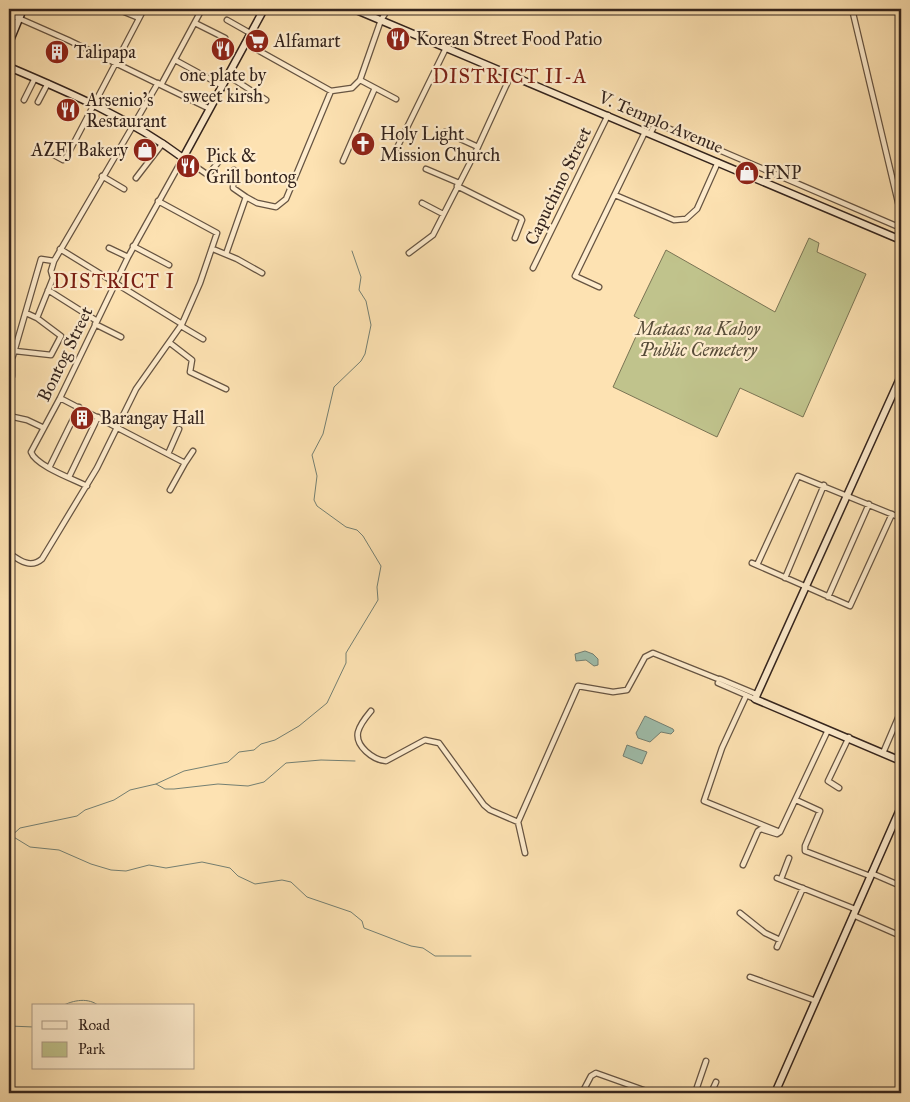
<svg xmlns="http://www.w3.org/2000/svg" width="910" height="1102" viewBox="0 0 910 1102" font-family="'IM FELL Great Primer',serif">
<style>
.green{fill:#c0c38c;stroke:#7a7454}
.water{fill:#9fbeac;stroke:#748073}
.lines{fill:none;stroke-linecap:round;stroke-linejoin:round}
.stream{stroke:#748073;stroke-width:1}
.street-casing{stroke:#665442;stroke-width:7}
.secondary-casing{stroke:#34241d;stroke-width:9}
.street{stroke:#feeccd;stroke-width:4.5}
.secondary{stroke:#feeccd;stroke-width:6}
.labels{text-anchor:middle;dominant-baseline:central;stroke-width:4.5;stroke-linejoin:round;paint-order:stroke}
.poi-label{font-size:18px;fill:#34241d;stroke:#feeccd;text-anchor:start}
.street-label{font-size:18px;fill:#34241d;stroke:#feeccd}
.park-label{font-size:18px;font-style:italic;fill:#574c39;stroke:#feeccd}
.quarter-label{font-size:20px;letter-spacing:1px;fill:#7a1f14;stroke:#feeccd}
</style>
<rect width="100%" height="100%" fill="#fde2b2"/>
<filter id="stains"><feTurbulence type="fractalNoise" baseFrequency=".004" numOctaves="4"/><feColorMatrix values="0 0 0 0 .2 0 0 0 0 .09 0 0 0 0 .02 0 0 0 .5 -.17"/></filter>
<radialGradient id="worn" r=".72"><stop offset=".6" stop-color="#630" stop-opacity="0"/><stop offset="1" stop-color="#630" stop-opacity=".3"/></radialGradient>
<path class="green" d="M 809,238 L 819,243 L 817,252 L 866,274 L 803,417 L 740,388 L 717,437 L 613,387 L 643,321 L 634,316 L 666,250 L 775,312 Z"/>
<path class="water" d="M 585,651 L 593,654 L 598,659 L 598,665 L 594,666 L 586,660 L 576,661 L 575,654 Z
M 645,716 L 673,729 L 674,731 L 671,734 L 661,732 L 650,742 L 638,738 L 636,733 Z
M 627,745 L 647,752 L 642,764 L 623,756 Z"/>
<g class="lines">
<path class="stream" d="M 156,784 L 184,771 L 228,762 L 239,752 L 254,750 L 261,744 L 275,740 L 299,726 L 327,703 L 346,663 L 346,653 L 378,600 L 377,587 L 381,566 L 363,536 L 357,530 L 346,527 L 317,506 L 314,500 L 317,476 L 312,455 L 323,434 L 334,387 L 361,361 L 365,354 L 371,325 L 366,301 L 359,290 L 361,277 L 352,251
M 12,836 L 30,847 L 59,850 L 91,864 L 111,870 L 126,871 L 149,865 L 166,868 L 202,862 L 230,868 L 238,876 L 255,884 L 282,880 L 291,882 L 307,897 L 351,912 L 362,921 L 364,928 L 411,946 L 423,948 L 435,956 L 471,956
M 9,838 L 20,828 L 77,816 L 85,810 L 114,800 L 130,790 L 156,784 L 165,789 L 174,789 L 218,784 L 248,786 L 264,782 L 286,763 L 321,760 L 355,761
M 62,1006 C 73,1000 89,997 99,1006
M 9,1026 L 34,1027"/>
<g class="street-casing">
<path id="street" d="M 117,9 L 139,18
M 852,9 L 901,215
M 9,14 L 68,40 L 208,108
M 227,20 L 250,33
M 195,23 L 225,38
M 245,43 L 331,91 L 352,88 L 360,80 L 381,20 L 388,9
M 175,60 L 221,85
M 227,75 L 266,100
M 360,80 L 396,99
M 161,85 L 202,9
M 24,100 L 35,78
M 38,102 L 48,83
M 445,132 L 478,147
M 650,134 L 656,123 L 901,228
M 52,154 L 63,160 L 67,156 L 144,9
M 392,158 L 446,48
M 343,161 L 375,88
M 426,169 L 459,183
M 234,170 L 233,188 L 246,197
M 102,176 L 124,189
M 136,178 L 163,143
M 457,186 L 521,218 L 522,220 L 515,238
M 615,195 L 674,220 L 686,219 L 697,209 L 718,162
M 422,203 L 443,214
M 133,246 L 169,265
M 109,248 L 128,257
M 60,249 L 182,324
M 213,249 L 237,259 L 262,273
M 409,253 L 433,235 L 477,149 L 511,75
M 226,254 L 246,197 L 257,203 L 276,207 L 286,199 L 331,91
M 533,268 L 608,115
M 599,287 L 575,276 L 645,132
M 48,290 L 97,321
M 37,318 L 53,278 L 51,271 L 54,261 L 158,83
M 95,324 L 121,337
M 181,326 L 203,339
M 170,343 L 192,360 L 190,372 L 226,389
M 15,351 L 51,355 L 61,336 L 37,318 L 26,313
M 12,376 L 12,359 L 41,259 L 54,261
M 60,398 L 185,463 L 193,451
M 9,416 L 27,420 L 44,428
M 168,454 L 179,429
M 49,468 L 79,407
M 69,477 L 98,417
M 87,486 C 73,479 36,466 31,452 L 60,398 L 128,257 L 183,158 L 208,175 L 220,160
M 170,490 L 185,463
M 9,553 C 19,560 30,569 42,559 L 97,468 L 136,389 L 182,324 L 200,283 L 217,233 L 158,201
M 752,563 L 850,606 L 892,514
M 757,565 L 798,476 L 901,518
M 785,578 L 824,485
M 828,597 L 869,504
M 720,679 L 756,694
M 718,683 L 755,699
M 746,696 L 722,748 L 704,801 L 780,832
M 371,711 C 366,717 360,724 358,732 C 355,746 373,760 386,761 L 425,740 L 439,743 L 484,805 L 490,810 L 518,822
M 883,753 L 901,711
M 839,788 L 828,781 L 849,737
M 796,800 L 820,811 L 805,846 L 805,851 L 870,876
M 525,853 L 518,822 L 578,686 L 613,692 L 627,690 L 645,657 L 653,653 L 718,679
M 743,865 L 758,831 L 761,829 L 777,834 L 780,832 L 828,730
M 871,873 L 901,886
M 777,878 L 855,909
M 781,879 L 789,858
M 740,913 L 765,933 L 780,940
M 853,915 L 901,936
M 777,947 L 803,888
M 750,977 L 816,1001
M 582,1093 L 591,1076 L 596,1073 L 652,1093
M 695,1093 L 706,1061
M 711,1093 L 716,1082"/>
</g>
<g class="secondary-casing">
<path id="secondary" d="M 354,9 L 901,240
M 9,43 L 23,9
M 9,67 C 68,92 131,119 183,158 L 264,9
M 901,376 L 755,699 L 901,761
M 775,1093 L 901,807"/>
</g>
<use href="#street" class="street"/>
<use href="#secondary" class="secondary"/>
</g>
<defs>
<g id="restaurant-disc" transform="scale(1.25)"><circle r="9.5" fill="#8f2418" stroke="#feeccd"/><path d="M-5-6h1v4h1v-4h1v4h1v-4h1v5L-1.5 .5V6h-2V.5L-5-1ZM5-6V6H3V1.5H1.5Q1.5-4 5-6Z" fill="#fff"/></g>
<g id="supermarket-disc" transform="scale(1.25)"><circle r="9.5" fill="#8f2418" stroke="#feeccd"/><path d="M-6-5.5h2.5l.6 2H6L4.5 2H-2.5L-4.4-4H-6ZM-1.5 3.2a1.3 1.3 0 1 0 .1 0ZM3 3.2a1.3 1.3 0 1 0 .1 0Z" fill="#fff"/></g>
<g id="building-disc" transform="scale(1.25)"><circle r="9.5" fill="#8f2418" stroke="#feeccd"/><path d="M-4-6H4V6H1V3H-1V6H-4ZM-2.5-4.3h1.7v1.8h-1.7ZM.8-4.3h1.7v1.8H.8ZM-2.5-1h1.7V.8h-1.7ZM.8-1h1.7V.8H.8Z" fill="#fff"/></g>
<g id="church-disc" transform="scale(1.25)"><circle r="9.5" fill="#8f2418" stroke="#feeccd"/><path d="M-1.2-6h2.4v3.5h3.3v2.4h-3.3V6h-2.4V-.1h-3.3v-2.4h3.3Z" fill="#fff"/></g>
<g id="shop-disc" transform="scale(1.25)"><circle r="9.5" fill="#8f2418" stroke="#feeccd"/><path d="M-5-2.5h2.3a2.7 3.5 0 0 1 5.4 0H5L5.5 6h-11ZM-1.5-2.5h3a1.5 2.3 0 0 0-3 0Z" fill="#fff"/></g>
</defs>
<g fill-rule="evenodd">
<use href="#restaurant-disc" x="398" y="39"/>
<use href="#supermarket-disc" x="257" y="41"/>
<use href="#restaurant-disc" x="223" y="49"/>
<use href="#building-disc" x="57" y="52"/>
<use href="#restaurant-disc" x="68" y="110"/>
<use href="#church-disc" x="363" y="144"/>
<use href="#shop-disc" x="145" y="150"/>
<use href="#restaurant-disc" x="188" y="166"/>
<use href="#shop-disc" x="747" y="173"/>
<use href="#building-disc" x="82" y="418"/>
</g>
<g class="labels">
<g class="poi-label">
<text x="416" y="39">Korean Street Food Patio</text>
<text x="274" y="41">Alfamart</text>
<text x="74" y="52">Talipapa</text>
<text x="223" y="75" text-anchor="middle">one plate by<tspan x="223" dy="21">sweet kirsh</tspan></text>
<text x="86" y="100">Arsenio's<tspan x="86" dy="21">Restaurant</tspan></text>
<text x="380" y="134">Holy Light<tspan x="380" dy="21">Mission Church</tspan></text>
<text x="128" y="150" text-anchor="end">AZFJ Bakery</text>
<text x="206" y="156">Pick &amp;<tspan x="206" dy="21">Grill bontog</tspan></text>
<text x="764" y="173">FNP</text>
<text x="100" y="418">Barangay Hall</text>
</g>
<g class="street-label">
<text transform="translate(661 122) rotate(23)">V. Templo Avenue</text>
<text transform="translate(558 186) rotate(-64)">Capuchino Street</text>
<text transform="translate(65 354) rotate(-64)">Bontog Street</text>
</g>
<g class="park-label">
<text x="698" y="329">Mataas na Kahoy<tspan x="698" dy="21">Public Cemetery</tspan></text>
</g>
<g class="quarter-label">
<text x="510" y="76">DISTRICT II-A</text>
<text x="114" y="281">DISTRICT I</text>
</g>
</g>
<rect width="910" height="1102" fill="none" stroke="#fde2b2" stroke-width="30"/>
<rect x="10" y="10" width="890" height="1082" fill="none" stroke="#34241d" stroke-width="2.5"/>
<rect x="15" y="15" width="880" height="1072" fill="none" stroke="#34241d"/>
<rect x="32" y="1004" width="162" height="65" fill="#feeccd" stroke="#ad9c87"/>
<rect x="42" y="1021" width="25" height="8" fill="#feeccd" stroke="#ad9c87"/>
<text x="78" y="1030" font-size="15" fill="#34241d">Road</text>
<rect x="42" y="1042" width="25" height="15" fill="#c0c38c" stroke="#ad9c87"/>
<text x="78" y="1054" font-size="15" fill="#34241d">Park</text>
<rect width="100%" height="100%" filter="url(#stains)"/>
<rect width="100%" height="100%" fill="url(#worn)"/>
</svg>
